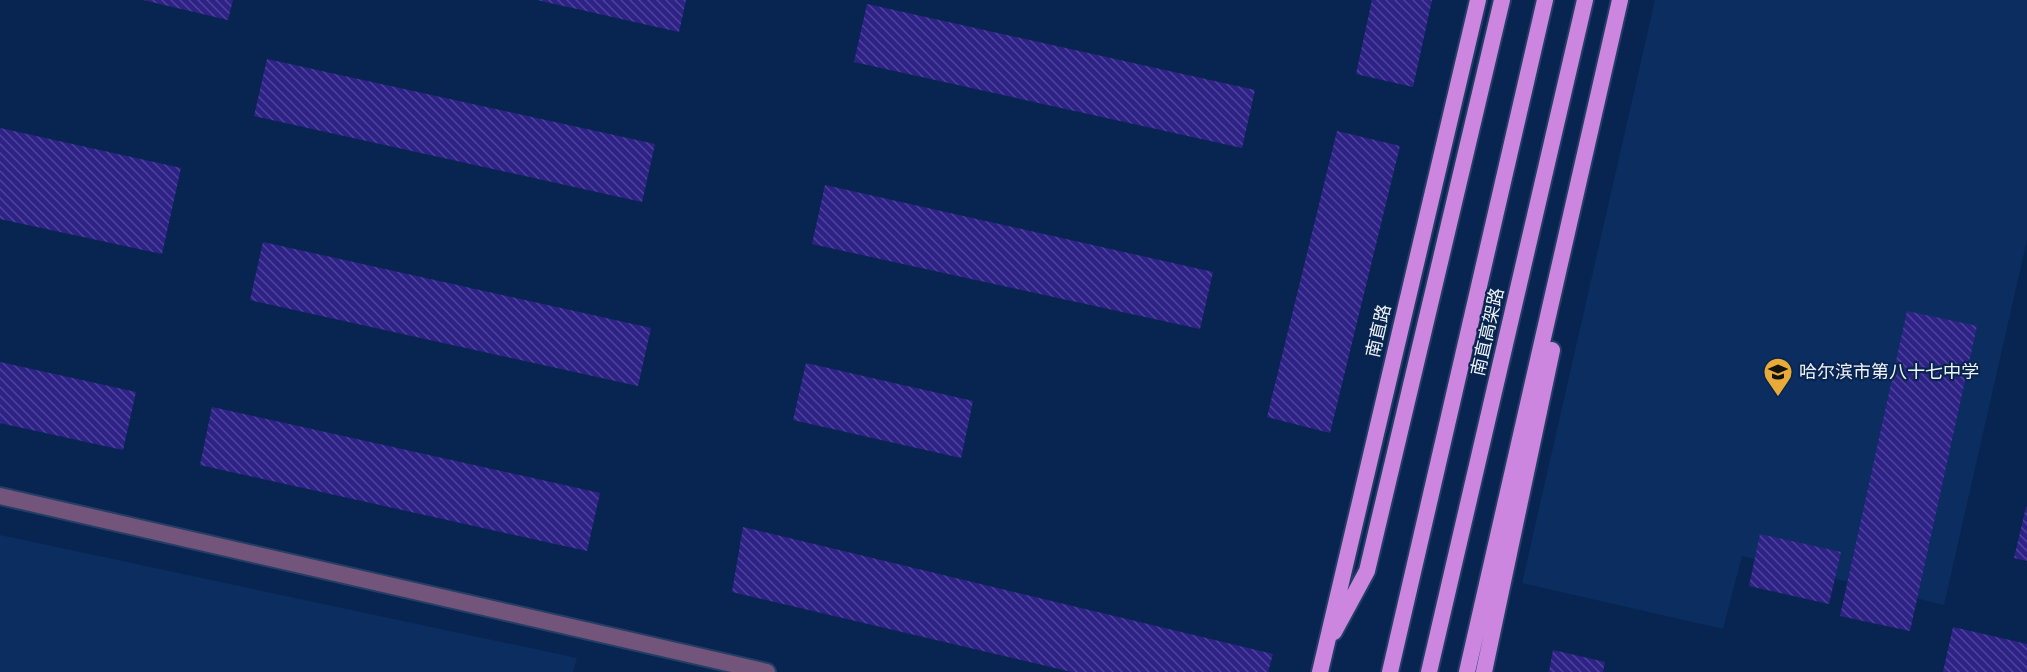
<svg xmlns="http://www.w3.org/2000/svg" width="2027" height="672" viewBox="0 0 2027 672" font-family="'Source Sans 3','Noto Sans SC',sans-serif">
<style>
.built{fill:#0b2d60}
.building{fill:url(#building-back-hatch)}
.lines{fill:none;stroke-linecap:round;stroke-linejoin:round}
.minor-casing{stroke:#243e65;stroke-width:20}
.trunk-casing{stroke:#243e65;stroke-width:20}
.minor{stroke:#73547b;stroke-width:16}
.trunk{stroke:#cd86e0;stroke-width:16}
.labels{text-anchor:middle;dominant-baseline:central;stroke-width:4.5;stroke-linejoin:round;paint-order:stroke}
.street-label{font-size:18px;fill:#f0f4fa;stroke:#082551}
.poi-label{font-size:18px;fill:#f0f4fa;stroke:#082551;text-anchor:start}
</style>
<defs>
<pattern id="building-back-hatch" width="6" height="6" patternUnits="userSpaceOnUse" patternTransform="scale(1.5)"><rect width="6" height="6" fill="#2e2286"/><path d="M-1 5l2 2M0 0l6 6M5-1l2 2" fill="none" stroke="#4d4398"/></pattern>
</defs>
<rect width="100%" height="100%" fill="#082551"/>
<path class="built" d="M 1655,0 L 2027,0 L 2027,240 L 1944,605 L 1742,556 L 1723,629 L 1522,583 Z
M 0,535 L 577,658 L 573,672 L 0,672 Z"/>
<path class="building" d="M 143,0 L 233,0 L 228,20 Z
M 537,0 L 686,0 L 679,32 Z
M 1372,0 L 1432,0 L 1413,87 L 1356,74 Z
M 867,4 L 1255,90 L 1242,148 L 854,62 Z
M 267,59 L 655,144 L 642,202 L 254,116 Z
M 0,128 L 181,168 L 162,254 L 0,219 Z
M 1337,131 L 1400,146 L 1330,433 L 1267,417 Z
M 825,185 L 1213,272 L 1200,329 L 812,244 Z
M 263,242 L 651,328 L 638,386 L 250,300 Z
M 1907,311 L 1977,326 L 1910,631 L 1840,616 Z
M 0,362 L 136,392 L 123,450 L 0,423 Z
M 806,363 L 973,401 L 961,458 L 793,420 Z
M 212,407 L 600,493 L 587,551 L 200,465 Z
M 2026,507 L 2027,507 L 2027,561 L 2014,558 Z
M 743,527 L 1273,654 L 1268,672 L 1072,672 L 732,592 Z
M 1760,534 L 1841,552 L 1829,604 L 1749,586 Z
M 1953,627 L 2027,644 L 2027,672 L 1943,672 Z
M 1553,650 L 1605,662 L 1603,672 L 1549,672 Z"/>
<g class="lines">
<g class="minor-casing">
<path id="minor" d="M 0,496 L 767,672"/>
</g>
<g class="trunk-casing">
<path id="trunk" d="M 1334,632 L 1367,571 L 1502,0
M 1320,672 L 1478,0
M 1390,672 L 1545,0
M 1429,672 L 1585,0
M 1467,672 L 1620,0
M 1484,672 L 1552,350"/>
</g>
<use href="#minor" class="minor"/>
<use href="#trunk" class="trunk"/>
</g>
<defs>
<g id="school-pin" transform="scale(1.5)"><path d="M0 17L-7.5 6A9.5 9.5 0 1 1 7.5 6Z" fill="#e8ab37" stroke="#082551"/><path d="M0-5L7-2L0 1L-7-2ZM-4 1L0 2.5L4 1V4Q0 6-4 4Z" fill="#111"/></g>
</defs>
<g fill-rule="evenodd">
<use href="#school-pin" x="1778" y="372"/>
</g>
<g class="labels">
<g class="street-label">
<text transform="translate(1379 331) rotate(-77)">南直路</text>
<text transform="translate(1488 332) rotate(-77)">南直高架路</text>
</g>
<g class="poi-label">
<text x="1799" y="372">哈尔滨市第八十七中学</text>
</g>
</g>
</svg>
